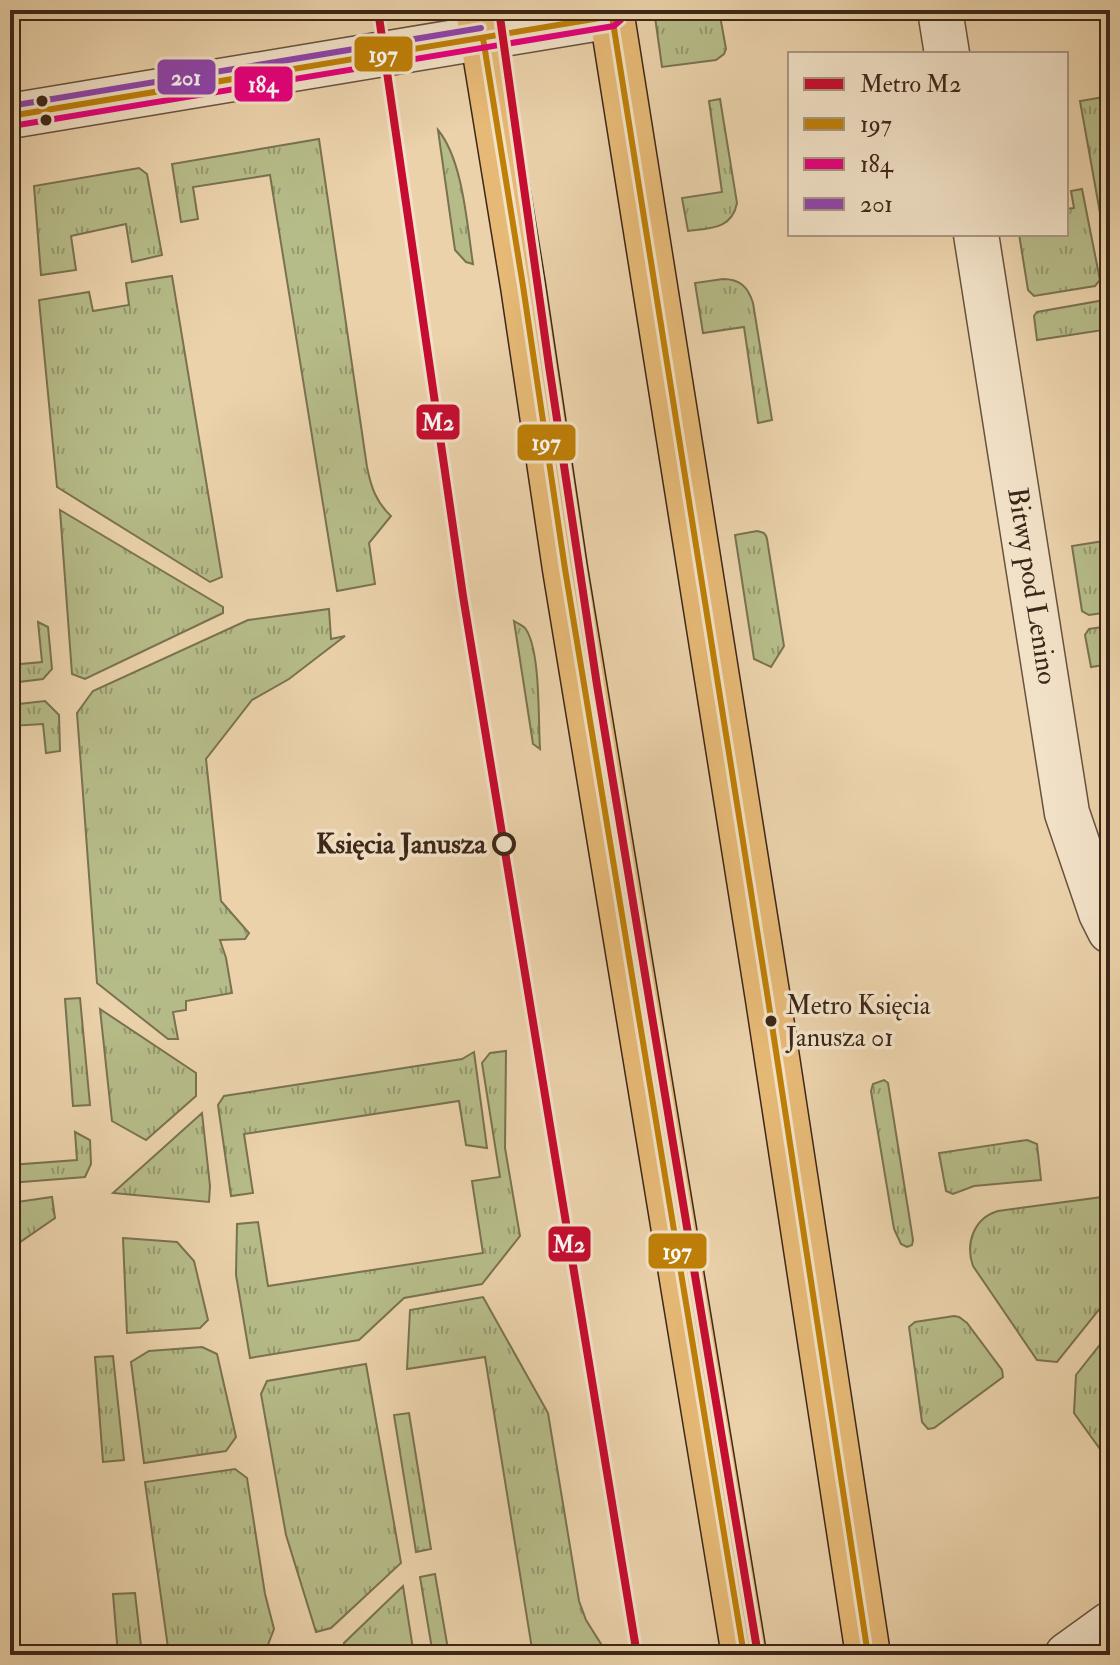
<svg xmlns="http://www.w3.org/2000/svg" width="1120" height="1665" viewBox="0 0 1120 1665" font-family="'IM FELL Double Pica',serif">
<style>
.grass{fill:url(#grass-tufts);stroke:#7a7251;stroke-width:2}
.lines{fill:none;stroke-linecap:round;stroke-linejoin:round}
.minor-casing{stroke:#68523e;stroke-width:47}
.major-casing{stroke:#3d2719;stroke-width:47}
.minor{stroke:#f2e2c8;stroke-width:44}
.major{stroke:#e6b976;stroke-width:44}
.bus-1-casing{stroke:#f2e2c8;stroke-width:12}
.bus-2-casing{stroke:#f2e2c8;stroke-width:12}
.bus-3-casing{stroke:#f2e2c8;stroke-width:12}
.bus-1{stroke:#bf8008;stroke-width:6}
.bus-2{stroke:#e5007d;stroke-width:6}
.bus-3{stroke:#8e44ad;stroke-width:6}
.metro-1-casing{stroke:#f2e2c8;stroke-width:14}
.metro-1{stroke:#c60c30;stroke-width:8}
.bus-dot{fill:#3d2719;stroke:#f2e2c8;stroke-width:3}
.stop-dot{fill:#f2e2c8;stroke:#3d2719;stroke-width:4}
.labels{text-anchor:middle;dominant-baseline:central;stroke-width:7;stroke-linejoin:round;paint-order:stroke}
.bus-label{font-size:26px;fill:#3d2719;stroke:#f2e2c8;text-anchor:start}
.street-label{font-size:28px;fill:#3d2719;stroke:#f2e2c8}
.stop-label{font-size:28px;font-weight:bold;fill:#3d2719;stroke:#f2e2c8;text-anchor:end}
.line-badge{stroke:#f2e2c8;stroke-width:3}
.badge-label{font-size:22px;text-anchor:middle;font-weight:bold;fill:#fff}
</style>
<defs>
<pattern id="grass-tufts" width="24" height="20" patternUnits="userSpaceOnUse" patternTransform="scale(2)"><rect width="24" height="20" fill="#b6bc89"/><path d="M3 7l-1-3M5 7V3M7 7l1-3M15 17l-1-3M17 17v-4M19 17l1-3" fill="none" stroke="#95996f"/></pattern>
</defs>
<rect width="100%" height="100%" fill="#ebd2ab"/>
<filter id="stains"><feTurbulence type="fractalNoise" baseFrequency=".0025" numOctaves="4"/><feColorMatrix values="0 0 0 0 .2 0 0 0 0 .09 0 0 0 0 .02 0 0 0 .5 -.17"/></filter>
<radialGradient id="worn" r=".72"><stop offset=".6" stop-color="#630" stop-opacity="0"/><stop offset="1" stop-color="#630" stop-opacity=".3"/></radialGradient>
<path class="grass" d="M 654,10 L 719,10 L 726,49 L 724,54 L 716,60 L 662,67 Z
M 1110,96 L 1110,214 L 1100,213 L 1080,101 Z
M 720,99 L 737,203 C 732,229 711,228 688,231 L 682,198 L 722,192 L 709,101 Z
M 438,130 C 463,160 467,225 473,264 L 466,262 L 455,250 Z
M 319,139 L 367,467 C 371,487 376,502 391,516 L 369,543 L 375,584 L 337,591 L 270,175 L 193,187 L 198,219 L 181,222 L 172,164 Z
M 139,168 L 147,174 L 162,255 L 132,262 L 126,224 L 71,236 L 76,270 L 41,275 L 34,186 Z
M 1082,189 L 1100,280 L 1095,286 L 1034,296 L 1028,290 L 1019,234 L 1066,234 L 1066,209 L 1074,208 L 1071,191 Z
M 172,276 L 222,577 L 210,582 L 57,487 L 39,300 L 89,292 L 93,311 L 129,305 L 126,283 Z
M 723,279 C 740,279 748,287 753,303 L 772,420 L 758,423 L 744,327 L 703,333 L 695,283 Z
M 1110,299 L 1110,329 L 1037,340 L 1034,316 L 1037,312 Z
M 60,510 L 223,607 L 223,613 L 85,679 L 72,674 Z
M 757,531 C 763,532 766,533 767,539 L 784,646 L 771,667 L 754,659 L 735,535 Z
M 1110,540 L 1110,612 L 1089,615 L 1082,611 L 1072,546 Z
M 329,609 L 331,639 L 345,636 L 289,679 L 252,700 L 206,759 L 221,901 L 249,933 L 245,939 L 220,940 L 226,958 L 232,993 L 186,1001 L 186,1010 L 173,1012 L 178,1039 L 168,1039 L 97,983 L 77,713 L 93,691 L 248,620 Z
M 514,621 C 517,623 523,626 525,628 C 541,649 538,721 540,749 L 533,744 Z
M 38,622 L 48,627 L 52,669 L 43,679 L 10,683 L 10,665 L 42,662 Z
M 1110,626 L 1110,664 L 1091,667 L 1085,635 L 1089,629 Z
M 45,701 L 59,715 L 60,751 L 46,753 L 43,724 L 10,726 L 10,705 Z
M 80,998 L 90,1105 L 73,1106 L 65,999 Z
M 100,1009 L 196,1073 L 196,1096 L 146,1140 L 112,1121 Z
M 506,1051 L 505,1148 L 520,1236 L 482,1284 L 404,1298 L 359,1340 L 250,1358 L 236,1275 L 237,1224 L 258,1222 L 268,1286 L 483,1253 L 472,1181 L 500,1177 L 482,1063 L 490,1053 Z
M 474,1052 L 487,1148 L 466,1145 L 459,1101 L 244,1134 L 253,1193 L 231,1196 L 218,1105 L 224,1096 L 462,1059 Z
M 884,1080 L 888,1083 L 913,1240 L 912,1245 L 907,1247 L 901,1244 L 894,1229 L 871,1091 L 873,1084 Z
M 202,1113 L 210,1186 L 209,1202 L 113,1193 Z
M 75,1132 L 90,1140 L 91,1164 L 85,1177 L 10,1183 L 10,1165 L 77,1160 Z
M 1027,1140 L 1037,1144 L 1041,1180 L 974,1186 L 953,1194 L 946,1191 L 939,1153 Z
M 1110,1196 L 1110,1296 L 1057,1362 L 1037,1360 L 973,1266 C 965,1243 974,1218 998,1211 Z
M 52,1197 L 55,1218 L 10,1249 L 10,1203 Z
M 123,1238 L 177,1242 L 194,1261 L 208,1320 L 200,1328 L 127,1333 Z
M 483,1297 L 548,1413 L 579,1601 L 586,1620 L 608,1655 L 533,1655 L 485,1357 L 407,1369 L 410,1310 Z
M 954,1316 L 959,1317 L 967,1323 L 1002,1370 L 1003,1377 L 934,1428 L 928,1429 L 922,1422 L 909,1327 L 915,1322 Z
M 1110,1332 L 1110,1463 L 1074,1413 L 1076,1375 Z
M 202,1347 L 217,1354 L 236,1437 L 226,1451 L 144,1463 L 131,1362 L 149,1351 Z
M 113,1356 L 124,1460 L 103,1462 L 95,1357 Z
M 366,1364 L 401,1563 L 331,1628 L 316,1632 L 286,1535 L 261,1394 L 267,1381 Z
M 409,1413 L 431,1549 L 416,1552 L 394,1415 Z
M 235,1469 L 247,1478 L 265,1594 L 274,1629 L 264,1655 L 169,1655 L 145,1482 Z
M 435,1574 L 449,1655 L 433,1655 L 420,1577 Z
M 403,1586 L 414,1655 L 344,1655 L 344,1643 Z
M 135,1593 L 142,1655 L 118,1655 L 113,1594 Z"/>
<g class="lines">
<g class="minor-casing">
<path id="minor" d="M 940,10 L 947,54
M 10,116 L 612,16
M 976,234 L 1067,813 L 1101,913 L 1110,931
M 1067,1655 L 1110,1624"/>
</g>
<g class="major-casing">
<path id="major" d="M 478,10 L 523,286 L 565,569 L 744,1655
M 611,10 L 768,999 L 868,1655"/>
</g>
<use href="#minor" class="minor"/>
<use href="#major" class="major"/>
<g class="bus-1-casing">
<path id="bus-1" d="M 483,38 L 523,286 L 565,569 L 744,1655
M 10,116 L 612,16 L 768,999 L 868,1655"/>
</g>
<g class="bus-2-casing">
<path id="bus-2" d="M 12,126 L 614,26 L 621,20 L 621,10"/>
</g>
<g class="bus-3-casing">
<path id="bus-3" d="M 10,106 L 481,28"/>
</g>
<use href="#bus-1" class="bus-1"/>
<use href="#bus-2" class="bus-2"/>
<use href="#bus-3" class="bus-3"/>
<g class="metro-1-casing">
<path id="metro-1" d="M 378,10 L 463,596 L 637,1655
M 499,10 L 549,366 L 597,685 L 758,1655"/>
</g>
<use href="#metro-1" class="metro-1"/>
</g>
<g class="bus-dot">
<circle cx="42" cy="101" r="7"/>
<circle cx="46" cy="120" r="7"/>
<circle cx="771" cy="1021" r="7"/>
</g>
<circle class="stop-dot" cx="504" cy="844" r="10"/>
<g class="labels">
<g class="bus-label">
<text x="786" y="1006">Metro Księcia<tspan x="786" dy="32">Janusza 01</tspan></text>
</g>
<g class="street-label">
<text transform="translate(1032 586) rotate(81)">Bitwy pod Lenino</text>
</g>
<g class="stop-label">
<text x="486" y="844">Księcia Janusza</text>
</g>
</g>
<g class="line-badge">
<rect x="353" y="35" width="61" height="38" rx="8" fill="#bf8008"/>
<rect x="156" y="58" width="61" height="38" rx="8" fill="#8e44ad"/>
<rect x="233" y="65" width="61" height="38" rx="8" fill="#e5007d"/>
<rect x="415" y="403" width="46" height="38" rx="8" fill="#c60c30"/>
<rect x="516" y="423" width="61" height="39" rx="8" fill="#bf8008"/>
<rect x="547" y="1225" width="45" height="38" rx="8" fill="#c60c30"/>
<rect x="647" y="1232" width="61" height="38" rx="8" fill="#bf8008"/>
</g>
<g class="badge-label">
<text x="383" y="62">197</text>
<text x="186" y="85">201</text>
<text x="263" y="92">184</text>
<text x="438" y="430">M2</text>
<text x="546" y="450">197</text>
<text x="569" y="1252">M2</text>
<text x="677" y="1259">197</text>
</g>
<rect width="1120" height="1665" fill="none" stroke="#ebd2ab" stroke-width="40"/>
<rect x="12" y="12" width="1096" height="1641" fill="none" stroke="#3d2719" stroke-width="4"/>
<rect x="20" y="20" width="1080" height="1625" fill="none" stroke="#3d2719" stroke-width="2"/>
<rect x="788" y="52" width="280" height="184" fill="#f2e2c8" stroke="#aa9782" stroke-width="2"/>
<rect x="804" y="78" width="40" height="12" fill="#c60c30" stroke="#aa9782" stroke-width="2"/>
<text x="860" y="92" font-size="24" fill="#3d2719">Metro M2</text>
<rect x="804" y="118" width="40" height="12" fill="#bf8008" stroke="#aa9782" stroke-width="2"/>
<text x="860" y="132" font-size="24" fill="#3d2719">197</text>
<rect x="804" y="158" width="40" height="12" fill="#e5007d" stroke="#aa9782" stroke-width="2"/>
<text x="860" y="172" font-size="24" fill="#3d2719">184</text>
<rect x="804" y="198" width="40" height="12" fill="#8e44ad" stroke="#aa9782" stroke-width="2"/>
<text x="860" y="212" font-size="24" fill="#3d2719">201</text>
<rect width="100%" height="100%" filter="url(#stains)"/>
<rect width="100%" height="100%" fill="url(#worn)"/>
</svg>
